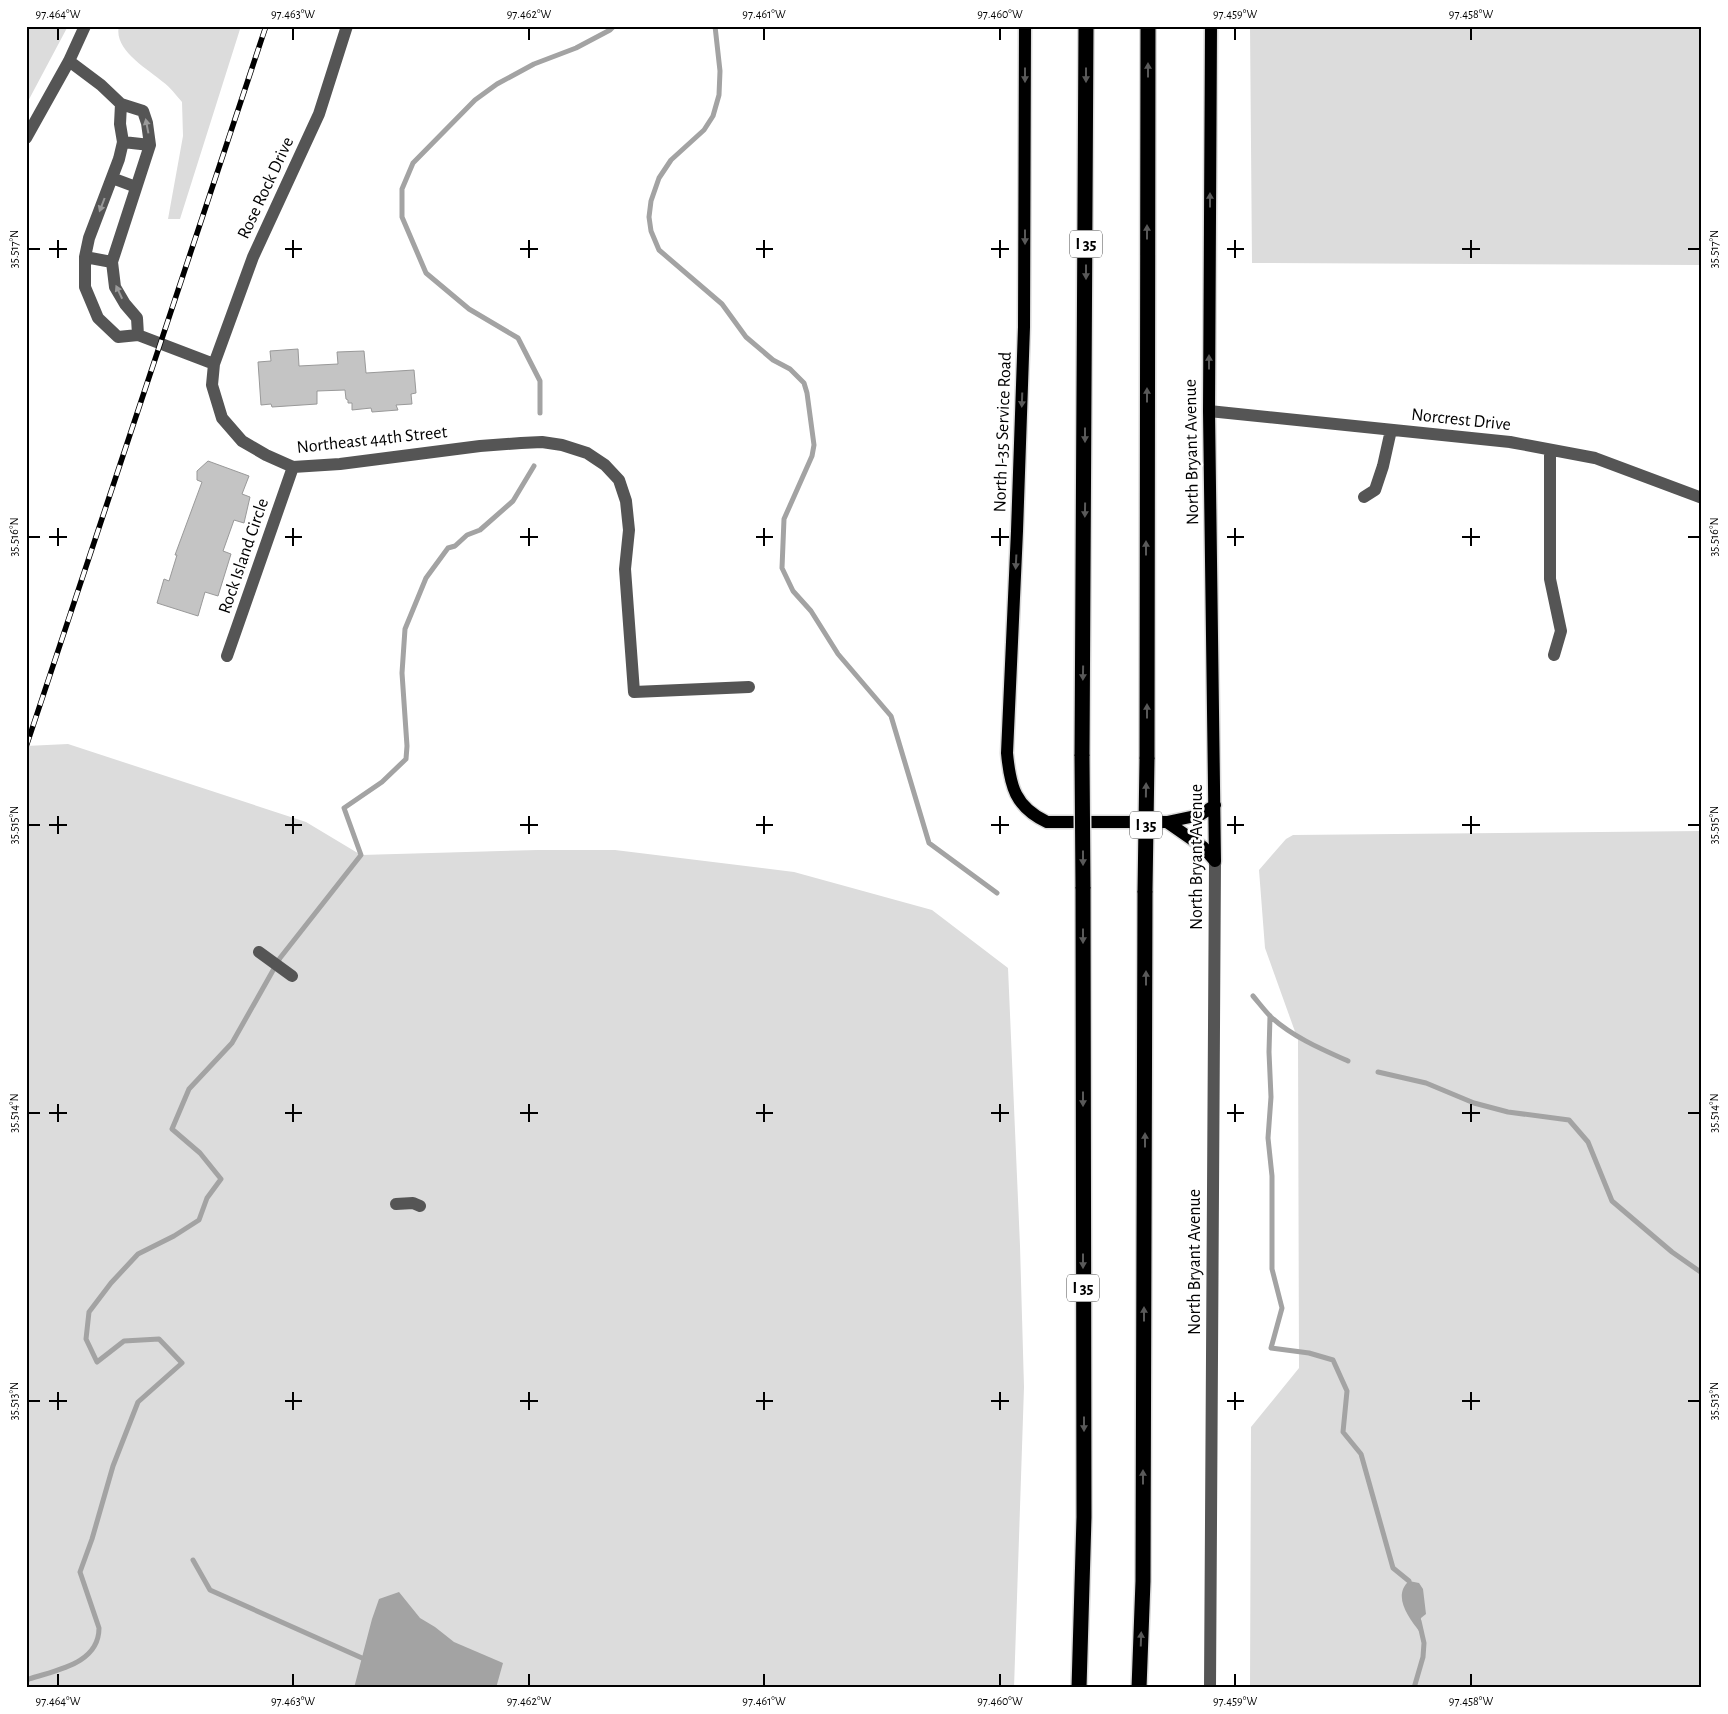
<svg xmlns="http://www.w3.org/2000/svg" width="1728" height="1714" viewBox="0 0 1728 1714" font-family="'Alegreya Sans',sans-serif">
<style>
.green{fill:#dcdcdc}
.water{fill:#a3a3a3}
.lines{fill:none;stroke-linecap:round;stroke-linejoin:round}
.stream{stroke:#a3a3a3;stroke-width:5}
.building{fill:#c4c4c4;stroke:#999}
.major-casing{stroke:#dbdbdb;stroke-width:15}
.highway-casing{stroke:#dbdbdb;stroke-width:18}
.minor{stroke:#555;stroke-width:12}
.major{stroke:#000;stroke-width:12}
.highway{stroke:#000;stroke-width:15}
.rail-casing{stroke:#000;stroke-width:5.5}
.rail{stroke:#fff;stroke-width:4;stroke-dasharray:11;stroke-linecap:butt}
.highway-bridge-casing{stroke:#dbdbdb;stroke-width:18;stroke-linecap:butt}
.highway-bridge{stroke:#000;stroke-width:15}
.oneway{fill:#595959}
.oneway2{fill:#999}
.ticks{fill:none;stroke:#000;stroke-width:2}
.labels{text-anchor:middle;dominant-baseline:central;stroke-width:5;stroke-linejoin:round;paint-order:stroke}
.shield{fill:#fff;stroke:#4c4c4c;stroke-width:1}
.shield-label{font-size:16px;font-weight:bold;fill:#000}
.street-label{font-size:18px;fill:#000;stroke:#fff}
.neatline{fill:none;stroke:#000;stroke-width:2}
.ticks-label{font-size:12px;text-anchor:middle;fill:#000}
</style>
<rect width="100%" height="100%" fill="#fff"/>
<path class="green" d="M 26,26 L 68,26 L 26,105 Z
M 119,26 L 241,26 L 180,219 L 168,219 L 183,136 L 182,102 C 176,95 170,87 163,82 C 148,69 113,50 119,26 Z
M 1250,26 L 1702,26 L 1702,265 L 1252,263 Z
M 68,744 L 306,822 L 361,855 L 538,850 L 615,850 L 794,872 L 932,910 L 1008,968 L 1020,1246 L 1024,1387 L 1014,1688 L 26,1688 L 26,746 Z
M 1702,831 L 1702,1688 L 1250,1688 L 1251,1427 L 1299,1368 L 1298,1040 L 1265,948 L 1259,870 L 1286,839 L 1293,835 Z"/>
<path class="water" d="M 1409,1581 L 1419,1583 L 1423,1589 L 1426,1614 L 1421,1618 L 1419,1631 C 1409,1618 1392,1596 1409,1581 Z
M 399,1592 L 420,1618 L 435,1627 L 454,1642 L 503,1663 L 496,1688 L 354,1688 L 372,1619 L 379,1599 Z"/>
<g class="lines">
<path class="stream" d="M 715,26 L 720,71 L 719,95 L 713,116 L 704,130 L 671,160 L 659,178 L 651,201 L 649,217 L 651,231 L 659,250 L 722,304 L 746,337 L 773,360 L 790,369 L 804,383 L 807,393 L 814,445 L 812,456 L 784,519 L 782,568 L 793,591 L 811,611 L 838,654 L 891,716 L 929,843 L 997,893
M 540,413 L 540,381 L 518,338 L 469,309 L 426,273 L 402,217 L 402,189 L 413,163 L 475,100 L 497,84 L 534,64 L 576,48 L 610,30 L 614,26
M 1253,996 C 1259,1003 1265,1011 1271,1017 C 1293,1037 1321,1049 1348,1061
M 1270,1016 L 1269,1052 L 1271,1097 L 1268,1138 L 1272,1176 L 1272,1269 L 1282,1308 L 1271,1348 L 1309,1353 L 1333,1360 L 1347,1391 L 1343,1432 L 1361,1454 L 1393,1568 L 1409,1581 L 1410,1586
M 1378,1072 L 1426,1083 L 1474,1103 L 1508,1112 L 1569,1120 L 1588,1142 L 1612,1201 L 1672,1252 L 1702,1273
M 193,1560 L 210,1590 L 362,1658
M 26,1681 L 29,1679 C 56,1670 99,1664 99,1628 L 80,1572 L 92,1539 L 113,1466 L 138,1402 L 182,1363 L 159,1339 L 124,1341 L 97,1362 L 86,1339 L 89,1312 L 111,1283 L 138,1254 L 174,1236 L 199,1220 L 207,1198 L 221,1179 L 200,1153 L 172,1129 L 189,1089 L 232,1043 L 280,958 L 361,855 L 344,808 L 382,782 L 406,759 L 407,746 L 402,673 L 405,629 L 426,578 L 448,548 L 455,546 L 467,535 L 480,530 L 513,501 L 534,466
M 1414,1688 L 1423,1657 L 1424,1643 L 1419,1621"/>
</g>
<path class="building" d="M 298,349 L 299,366 L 338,364 L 337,352 L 364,351 L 366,373 L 414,370 L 416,393 L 411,394 L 412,404 L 396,405 L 398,410 L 372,412 L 371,408 L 352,410 L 352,403 L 348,403 L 348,400 L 346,399 L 345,390 L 317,391 L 317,404 L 272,407 L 271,404 L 261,405 L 258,362 L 271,361 L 270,351 Z
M 208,461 L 249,476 L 242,494 L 250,497 L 244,523 L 234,520 L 223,551 L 231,554 L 218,596 L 205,592 L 198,616 L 157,603 L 164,579 L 169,581 L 177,555 L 175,555 L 202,482 L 197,480 L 197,471 Z"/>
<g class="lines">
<g class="major-casing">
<path id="major" d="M 1025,26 L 1024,327 L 1017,531 L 1007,753 C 1010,786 1015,807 1047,822 L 1167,822 L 1200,815 L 1215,805
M 1211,26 L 1209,411 L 1215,861
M 1167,822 L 1203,847 L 1215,861"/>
</g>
<g class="highway-casing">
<path id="highway" d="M 1082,756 L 1086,26
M 1147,759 L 1148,26
M 1079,1688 L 1084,1517 L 1083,887
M 1139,1688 L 1143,1581 L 1145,891"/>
</g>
<path class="minor" d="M 347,26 L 319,114 L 253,257 L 214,364 L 212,385 L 222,418 L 242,441 L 266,455 L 293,467 L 340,464 L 480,446 L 521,443 L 542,442 L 562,445 L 587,453 L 605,465 L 619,480 L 626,501 L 629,530 L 625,569 L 634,692 L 749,687
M 69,61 L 101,85 L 121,104 L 143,111 L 147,123 L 150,145 L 112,262 L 115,287 L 125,304 L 137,318 L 138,335
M 121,104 L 120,124 L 123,142 L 119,159 L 89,238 L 85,257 L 85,287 L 98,318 L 118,337 L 138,335 L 214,364
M 26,138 L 69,61 L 85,26
M 123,142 L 150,145
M 112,178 L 136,187
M 85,257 L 112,262
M 1209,411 L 1510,442 L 1595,458 L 1702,498
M 1550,450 L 1550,579 L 1561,631 L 1554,655
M 1364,497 L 1375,490 L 1383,466 L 1391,430
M 227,656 L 293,467
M 259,952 L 292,976
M 396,1204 L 413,1203 L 420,1206
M 1210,1688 L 1215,861"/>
<use href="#major" class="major"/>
<use href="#highway" class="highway"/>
<g class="rail-casing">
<path id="rail" d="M 26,747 L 266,26"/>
</g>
<use href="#rail" class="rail"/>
<g class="highway-bridge-casing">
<path id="highway-bridge" d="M 1082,756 L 1083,887
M 1145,891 L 1147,759"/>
</g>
<use href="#highway-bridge" class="highway-bridge"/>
</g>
<defs><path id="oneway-solid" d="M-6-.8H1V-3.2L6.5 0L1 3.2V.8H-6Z" transform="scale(1.25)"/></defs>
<g class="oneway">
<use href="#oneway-solid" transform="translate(1148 70) rotate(-90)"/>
<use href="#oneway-solid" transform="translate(1025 75) rotate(90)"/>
<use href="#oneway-solid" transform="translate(1086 75) rotate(90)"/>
<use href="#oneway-solid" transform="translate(1210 200) rotate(-90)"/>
<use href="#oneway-solid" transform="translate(1147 232) rotate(-90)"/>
<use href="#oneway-solid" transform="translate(1025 237) rotate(90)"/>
<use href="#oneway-solid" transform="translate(1086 272) rotate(90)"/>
<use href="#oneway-solid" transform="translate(1209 362) rotate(-90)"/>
<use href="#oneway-solid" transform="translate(1147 395) rotate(-90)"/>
<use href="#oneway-solid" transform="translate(1022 400) rotate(92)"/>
<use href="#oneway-solid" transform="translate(1085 435) rotate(90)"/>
<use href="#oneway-solid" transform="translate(1085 510) rotate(91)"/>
<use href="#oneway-solid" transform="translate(1146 548) rotate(-90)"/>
<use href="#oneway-solid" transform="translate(1016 562) rotate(93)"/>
<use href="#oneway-solid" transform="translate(1083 673) rotate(91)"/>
<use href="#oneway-solid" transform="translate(1147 711) rotate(-90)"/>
<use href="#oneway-solid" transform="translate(1146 790) rotate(-89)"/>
<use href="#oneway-solid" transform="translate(1083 858) rotate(90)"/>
<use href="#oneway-solid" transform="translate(1083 936) rotate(90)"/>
<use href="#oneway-solid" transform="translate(1146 978) rotate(-90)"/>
<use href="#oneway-solid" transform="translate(1083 1099) rotate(90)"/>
<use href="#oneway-solid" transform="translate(1145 1140) rotate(-90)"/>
<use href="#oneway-solid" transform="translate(1083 1261) rotate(90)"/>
<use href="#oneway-solid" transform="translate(1144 1314) rotate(-90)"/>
<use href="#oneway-solid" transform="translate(1084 1424) rotate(90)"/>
<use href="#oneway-solid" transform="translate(1143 1477) rotate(-90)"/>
<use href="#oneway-solid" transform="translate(1141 1639) rotate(-88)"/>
</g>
<g class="oneway2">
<use href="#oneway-solid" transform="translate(147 126) rotate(-101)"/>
<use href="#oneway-solid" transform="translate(102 205) rotate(111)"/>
<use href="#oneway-solid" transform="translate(119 292) rotate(-115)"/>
</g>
<path class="ticks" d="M 58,28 L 58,40M 293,28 L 293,40M 529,28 L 529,40M 764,28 L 764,40M 1000,28 L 1000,40M 1235,28 L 1235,40M 1471,28 L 1471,40M 58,240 L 58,258M 293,240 L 293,258M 529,240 L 529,258M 764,240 L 764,258M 1000,240 L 1000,258M 1235,240 L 1235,258M 1471,240 L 1471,258M 28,249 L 40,249M 49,249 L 67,249M 285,249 L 302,249M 520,249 L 538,249M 756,249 L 773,249M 991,249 L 1009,249M 1227,249 L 1244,249M 1462,249 L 1480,249M 1688,249 L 1700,249M 58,528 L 58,546M 293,528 L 293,546M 529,528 L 529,546M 764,528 L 764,546M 1000,528 L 1000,546M 1235,528 L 1235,546M 1471,528 L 1471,546M 28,537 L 40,537M 49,537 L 67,537M 285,537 L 302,537M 520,537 L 538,537M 756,537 L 773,537M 991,537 L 1009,537M 1227,537 L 1244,537M 1462,537 L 1480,537M 1688,537 L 1700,537M 58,816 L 58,834M 293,816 L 293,834M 529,816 L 529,834M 764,816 L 764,834M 1000,816 L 1000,834M 1235,816 L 1235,834M 1471,816 L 1471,834M 28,825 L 40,825M 49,825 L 67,825M 285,825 L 302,825M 520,825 L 538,825M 756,825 L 773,825M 991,825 L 1009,825M 1227,825 L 1244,825M 1462,825 L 1480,825M 1688,825 L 1700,825M 58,1104 L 58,1122M 293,1104 L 293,1122M 529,1104 L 529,1122M 764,1104 L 764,1122M 1000,1104 L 1000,1122M 1235,1104 L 1235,1122M 1471,1104 L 1471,1122M 28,1113 L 40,1113M 49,1113 L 67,1113M 285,1113 L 302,1113M 520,1113 L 538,1113M 756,1113 L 773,1113M 991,1113 L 1009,1113M 1227,1113 L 1244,1113M 1462,1113 L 1480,1113M 1688,1113 L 1700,1113M 58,1392 L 58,1410M 293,1392 L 293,1410M 529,1392 L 529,1410M 764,1392 L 764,1410M 1000,1392 L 1000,1410M 1235,1392 L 1235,1410M 1471,1392 L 1471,1410M 28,1401 L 40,1401M 49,1401 L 67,1401M 285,1401 L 302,1401M 520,1401 L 538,1401M 756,1401 L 773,1401M 991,1401 L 1009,1401M 1227,1401 L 1244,1401M 1462,1401 L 1480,1401M 1688,1401 L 1700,1401M 58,1674 L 58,1686M 293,1674 L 293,1686M 529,1674 L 529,1686M 764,1674 L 764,1686M 1000,1674 L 1000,1686M 1235,1674 L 1235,1686M 1471,1674 L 1471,1686"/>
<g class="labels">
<g class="shield">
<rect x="1070" y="230.5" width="32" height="27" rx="4"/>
<rect x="1130" y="811.5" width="32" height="27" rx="4"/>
<rect x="1067" y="1274.5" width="32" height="27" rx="4"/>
</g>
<g class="shield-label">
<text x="1086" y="244">I 35</text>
<text x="1146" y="825">I 35</text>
<text x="1083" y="1288">I 35</text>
</g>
<g class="street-label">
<text transform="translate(266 188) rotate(-65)">Rose Rock Drive</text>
<text transform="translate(1461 420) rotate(6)">Norcrest Drive</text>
<text transform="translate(1003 432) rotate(-88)">North I-35 Service Road</text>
<text transform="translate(372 440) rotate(-6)">Northeast 44th Street</text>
<text transform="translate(1192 452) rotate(-91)">North Bryant Avenue</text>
<text transform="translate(244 556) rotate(-71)">Rock Island Circle</text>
<text transform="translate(1197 857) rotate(-90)">North Bryant Avenue</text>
<text transform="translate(1195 1262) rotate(-90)">North Bryant Avenue</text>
</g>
</g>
<rect width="1728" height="1714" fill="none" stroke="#ffffff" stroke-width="55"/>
<rect x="28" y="28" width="1672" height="1658" class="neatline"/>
<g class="ticks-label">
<text x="58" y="18">97.464°W</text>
<text x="293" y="18">97.463°W</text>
<text x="529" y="18">97.462°W</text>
<text x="764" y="18">97.461°W</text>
<text x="1000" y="18">97.460°W</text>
<text x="1235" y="18">97.459°W</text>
<text x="1471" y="18">97.458°W</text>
<text transform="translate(14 249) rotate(-90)" y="4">35.517°N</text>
<text transform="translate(1714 249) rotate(-90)" y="4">35.517°N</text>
<text transform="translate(14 537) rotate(-90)" y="4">35.516°N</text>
<text transform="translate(1714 537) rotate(-90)" y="4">35.516°N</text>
<text transform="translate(14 825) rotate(-90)" y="4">35.515°N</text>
<text transform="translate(1714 825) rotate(-90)" y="4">35.515°N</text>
<text transform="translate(14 1113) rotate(-90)" y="4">35.514°N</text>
<text transform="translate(1714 1113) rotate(-90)" y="4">35.514°N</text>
<text transform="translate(14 1401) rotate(-90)" y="4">35.513°N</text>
<text transform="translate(1714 1401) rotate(-90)" y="4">35.513°N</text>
<text x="58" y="1705">97.464°W</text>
<text x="293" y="1705">97.463°W</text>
<text x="529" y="1705">97.462°W</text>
<text x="764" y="1705">97.461°W</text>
<text x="1000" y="1705">97.460°W</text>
<text x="1235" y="1705">97.459°W</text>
<text x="1471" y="1705">97.458°W</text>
</g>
</svg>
